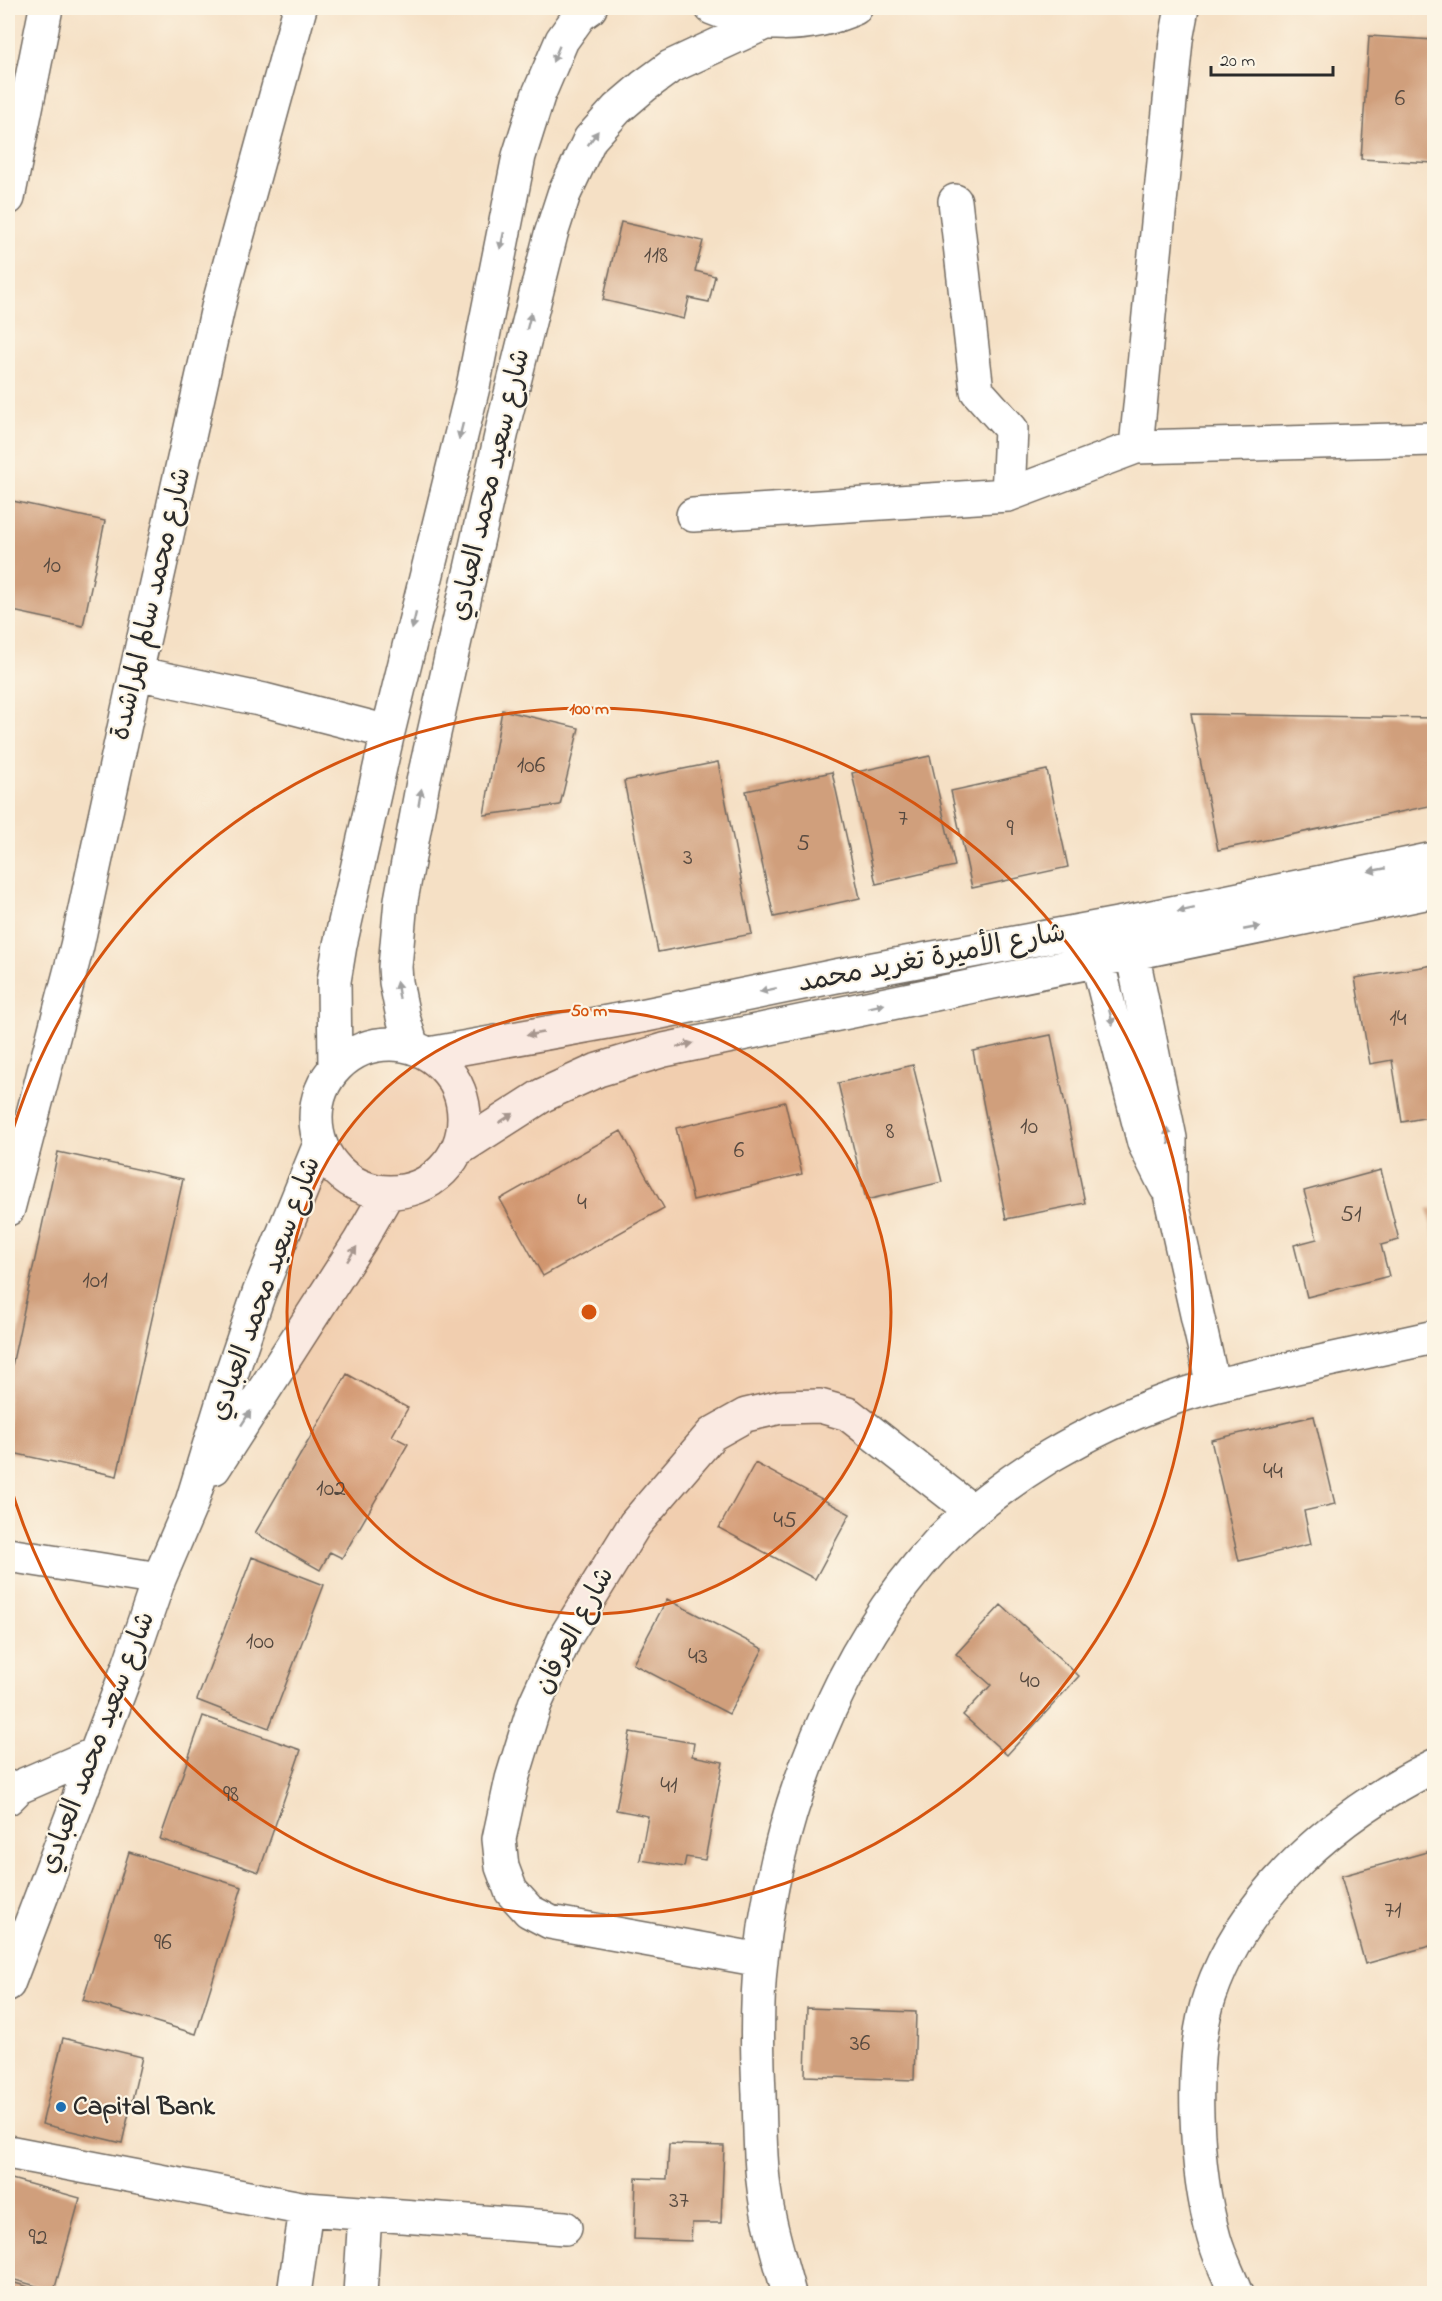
<svg xmlns="http://www.w3.org/2000/svg" width="1442" height="2301" viewBox="0 0 1442 2301" font-family="'Indie Flower','Playpen Sans Arabic',sans-serif">
<style>
.building{fill:#d09f7c}
.lines{fill:none;stroke-linecap:round;stroke-linejoin:round}
.minor-casing{stroke:#726a61;stroke-width:36}
.minor{stroke:#fff;stroke-width:33}
.oneway{fill:#a0a0a0}
.ring{fill:none;stroke:#d5540f;stroke-width:3}
.poi-dot{fill:#1f6fb2;stroke:#fcf5e5;stroke-width:2}
.labels{text-anchor:middle;dominant-baseline:central;stroke-width:4.5;stroke-linejoin:round;paint-order:stroke}
.number-label{font-size:24px;fill:#54483f}
.street-label{font-size:27px;fill:#2b2b2b;stroke:#fcf5e5}
.poi-label{font-size:27px;font-weight:bold;fill:#2b2b2b;stroke:#fcf5e5;text-anchor:start}
.centre{fill:#d5540f;stroke:#fcf5e5;stroke-width:3}
.ring-label{font-size:18px;text-anchor:middle;font-weight:bold;fill:#d5540f;stroke:#fcf5e5;stroke-width:4.5;stroke-linejoin:round;paint-order:stroke}
</style>
<rect width="100%" height="100%" fill="#fcf5e5"/>
<filter id="ink" filterUnits="userSpaceOnUse"><feTurbulence type="fractalNoise" baseFrequency=".0167" numOctaves="2"/><feDisplacementMap in="SourceGraphic" scale="12" xChannelSelector="R" yChannelSelector="G"/><feConvolveMatrix kernelMatrix="1 2 1 2 8 2 1 2 1" color-interpolation-filters="sRGB"/></filter>
<filter id="wash" filterUnits="userSpaceOnUse"><feTurbulence type="fractalNoise" baseFrequency=".008" numOctaves="4" result="noise"/><feDisplacementMap in="SourceGraphic" scale="24" xChannelSelector="R" yChannelSelector="G"/><feGaussianBlur stdDeviation="1.35" result="paint"/><feColorMatrix in="noise" values="0 0 0 0 0 0 0 0 0 0 0 0 0 0 0 0 0 1.4 0 .05"/><feComposite in="paint" operator="in"/></filter>
<g filter="url(#wash)">
<rect width="100%" height="100%" fill="#f5e0c5"/>
<g id="blocks">
<path class="building" d="M 207,8 L 221,8 L 220,11 Z
M 1369,36 L 1434,40 L 1434,163 L 1361,159 Z
M 621,222 L 703,241 L 695,271 L 715,276 L 709,302 L 689,298 L 684,319 L 603,300 Z
M 8,500 L 105,521 L 83,626 L 8,610 Z
M 502,710 L 579,728 L 560,805 L 484,815 Z
M 1191,714 L 1434,718 L 1434,805 L 1218,850 Z
M 930,756 L 955,866 L 876,884 L 852,773 Z
M 718,762 L 752,934 L 658,952 L 624,781 Z
M 1047,770 L 1068,867 L 972,888 L 951,791 Z
M 832,772 L 860,898 L 774,917 L 746,791 Z
M 1434,965 L 1434,1116 L 1402,1122 L 1392,1060 L 1370,1064 L 1355,978 Z
M 1051,1035 L 1085,1203 L 1006,1219 L 973,1051 Z
M 913,1065 L 942,1182 L 866,1200 L 838,1083 Z
M 785,1102 L 802,1174 L 693,1200 L 676,1128 Z
M 621,1131 L 664,1208 L 543,1276 L 500,1199 Z
M 58,1152 L 183,1179 L 117,1476 L 8,1452 L 8,1384 Z
M 1381,1170 L 1399,1240 L 1381,1245 L 1389,1276 L 1307,1297 L 1294,1245 L 1317,1239 L 1304,1191 Z
M 1434,1208 L 1434,1238 L 1427,1210 Z
M 347,1374 L 408,1408 L 392,1436 L 408,1444 L 342,1558 L 330,1552 L 320,1570 L 255,1533 Z
M 1314,1416 L 1335,1504 L 1304,1511 L 1311,1544 L 1239,1561 L 1211,1440 Z
M 755,1463 L 850,1514 L 815,1579 L 719,1528 Z
M 252,1557 L 324,1585 L 269,1728 L 197,1700 Z
M 667,1599 L 763,1649 L 729,1714 L 633,1664 Z
M 1001,1605 L 1079,1676 L 1007,1755 L 963,1715 L 991,1685 L 956,1654 Z
M 203,1716 L 301,1750 L 259,1872 L 160,1839 Z
M 630,1732 L 694,1743 L 692,1756 L 723,1762 L 705,1860 L 686,1857 L 684,1867 L 640,1860 L 648,1816 L 616,1810 Z
M 1434,1850 L 1434,1961 L 1430,1946 L 1365,1964 L 1341,1876 Z
M 129,1852 L 242,1887 L 196,2034 L 83,2000 Z
M 807,2008 L 916,2012 L 914,2080 L 805,2076 Z
M 63,2038 L 142,2057 L 122,2143 L 42,2124 Z
M 669,2144 L 724,2146 L 721,2223 L 692,2223 L 691,2241 L 634,2239 L 636,2178 L 667,2179 Z
M 8,2178 L 80,2198 L 54,2291 L 8,2278 Z
M 8,2281 L 50,2293 L 50,2294 L 8,2294 Z"/>
</g>
</g>
<g filter="url(#ink)">
<use href="#blocks" fill-opacity="0" stroke="#726a61" stroke-width="1.5"/>
<g class="lines">
<g class="minor-casing">
<path id="minor" d="M 712,8 C 759,28 808,29 855,8
M 8,198 L 46,8
M 955,201 L 977,391 L 1011,429 L 1008,495
M 1136,447 L 1176,40 L 1182,8
M 693,515 L 1008,495 L 1136,447 L 1434,439
M 136,673 L 264,700 L 388,732
M 1132,952 L 1170,1138 L 1170,1194 L 1213,1386
M 1097,960 L 1144,1143 L 1166,1187
M316 1118a74 74 0 1 1 148 0a74 74 0 1 1-148 0Z
M 412,1047 L 403,1017 L 396,982 L 395,967 L 401,900 L 423,782 L 505,418 L 551,234 L 564,194 L 590,139 L 617,109 L 644,86 L 670,67 L 765,23
M 429,1054 L 641,1016 L 836,976 L 1123,923 L 1434,859
M 335,1068 L 334,981 L 340,945 L 388,732 L 473,387 L 519,156 L 538,96 L 562,40 L 580,15 L 590,8
M 457,1150 L 543,1095 L 598,1070 L 664,1050 L 1434,891
M 8,1209 L 77,946 L 136,673 L 219,303 L 300,8
M 214,1468 L 360,1241 L 388,1192
M 8,1555 L 159,1579
M 8,1798 L 19,1787 L 95,1754
M 761,1960 L 550,1922 L 529,1911 L 511,1891 L 502,1867 L 499,1839 L 512,1779 L 535,1704 L 566,1636 L 635,1524 L 712,1434 L 746,1415 L 781,1407 L 820,1406 L 848,1414 L 972,1511
M 8,1984 L 129,1666 L 159,1579 L 192,1502 L 229,1381 L 259,1293 L 320,1144
M 8,2152 L 306,2209 L 565,2228
M 294,2294 L 306,2209
M 360,2294 L 365,2214
M 789,2294 C 781,2263 771,2233 766,2202 C 760,2167 760,2130 759,2094 C 757,2050 756,2004 761,1959 C 776,1814 838,1651 938,1543 C 966,1513 1014,1478 1050,1456 C 1086,1435 1126,1415 1165,1401 C 1203,1387 1243,1379 1283,1370 C 1333,1359 1384,1348 1434,1337
M 1236,2294 C 1229,2275 1219,2257 1214,2238 C 1196,2174 1188,2058 1210,1995 C 1246,1891 1339,1813 1434,1766"/>
</g>
<use href="#minor" class="minor"/>
</g>
<defs><path id="oneway-solid" d="M-6-.8H1V-3.2L6.5 0L1 3.2V.8H-6Z" transform="scale(1.5)"/></defs>
<g class="oneway">
<use href="#oneway-solid" transform="translate(556 54) rotate(113)"/>
<use href="#oneway-solid" transform="translate(593 138) rotate(-54)"/>
<use href="#oneway-solid" transform="translate(502 241) rotate(102)"/>
<use href="#oneway-solid" transform="translate(529 321) rotate(-76)"/>
<use href="#oneway-solid" transform="translate(461 431) rotate(104)"/>
<use href="#oneway-solid" transform="translate(414 621) rotate(103)"/>
<use href="#oneway-solid" transform="translate(420 797) rotate(-80)"/>
<use href="#oneway-solid" transform="translate(1377 870) rotate(169)"/>
<use href="#oneway-solid" transform="translate(1186 910) rotate(168)"/>
<use href="#oneway-solid" transform="translate(1252 928) rotate(-11)"/>
<use href="#oneway-solid" transform="translate(398 990) rotate(-100)"/>
<use href="#oneway-solid" transform="translate(768 990) rotate(168)"/>
<use href="#oneway-solid" transform="translate(876 1006) rotate(-12)"/>
<use href="#oneway-solid" transform="translate(1111 1017) rotate(76)"/>
<use href="#oneway-solid" transform="translate(535 1034) rotate(170)"/>
<use href="#oneway-solid" transform="translate(685 1045) rotate(-12)"/>
<use href="#oneway-solid" transform="translate(506 1118) rotate(-33)"/>
<use href="#oneway-solid" transform="translate(1168 1136) rotate(-97)"/>
<use href="#oneway-solid" transform="translate(352 1254) rotate(-57)"/>
<use href="#oneway-solid" transform="translate(246 1418) rotate(-57)"/>
</g>
</g>
<circle cx="589" cy="1312" r="302" fill="#d5540f" fill-opacity=".12"/>
<g class="ring">
<circle cx="589" cy="1312" r="302"/>
<path d="M8 1146A604 604 0 1 1 8 1478"/>
</g>
<circle class="poi-dot" cx="61" cy="2107" r="6"/>
<g class="labels">
<g class="number-label">
<text x="1400" y="99">6</text>
<text x="656" y="256">118</text>
<text x="52" y="566">10</text>
<text x="531" y="766">106</text>
<text x="903" y="819">7</text>
<text x="1010" y="829">9</text>
<text x="803" y="844">5</text>
<text x="688" y="858">3</text>
<text x="1398" y="1019">14</text>
<text x="1029" y="1127">10</text>
<text x="890" y="1132">8</text>
<text x="739" y="1151">6</text>
<text x="582" y="1203">4</text>
<text x="1351" y="1215">51</text>
<text x="95" y="1281">101</text>
<text x="1273" y="1472">44</text>
<text x="331" y="1489">102</text>
<text x="785" y="1521">45</text>
<text x="260" y="1642">100</text>
<text x="698" y="1657">43</text>
<text x="1030" y="1681">40</text>
<text x="669" y="1786">41</text>
<text x="231" y="1795">98</text>
<text x="1393" y="1911">71</text>
<text x="163" y="1943">96</text>
<text x="860" y="2044">36</text>
<text x="679" y="2201">37</text>
<text x="38" y="2238">92</text>
</g>
<g class="street-label">
<text transform="translate(491 485) rotate(-77)">شارع سعيد محمد العبادي</text>
<text transform="translate(152 604) rotate(-77)">شارع محمد سالم المراشدة</text>
<text transform="translate(932 959) rotate(-11)">شارع الأميرة تغريد محمد</text>
<text transform="translate(266 1289) rotate(-70)">شارع سعيد محمد العبادي</text>
<text transform="translate(575 1631) rotate(-62)">شارع العرفان</text>
<text transform="translate(98 1743) rotate(-69)">شارع سعيد محمد العبادي</text>
</g>
<g class="poi-label">
<text x="73" y="2107">Capital Bank</text>
</g>
</g>
<circle cx="589" cy="1312" r="9" class="centre"/>
<g class="ring-label">
<text x="589" y="714">100 m</text>
<text x="589" y="1016">50 m</text>
</g>
<rect width="1442" height="2301" fill="none" stroke="#fcf5e5" stroke-width="30"/>
<path d="M1211 66v9h122v-9" fill="none" stroke="#2b2b2b" stroke-width="3"/>
<text x="1220" y="66" font-size="18" fill="#2b2b2b" stroke="#fcf5e5" stroke-width="4.5" paint-order="stroke">20 m</text>
</svg>
